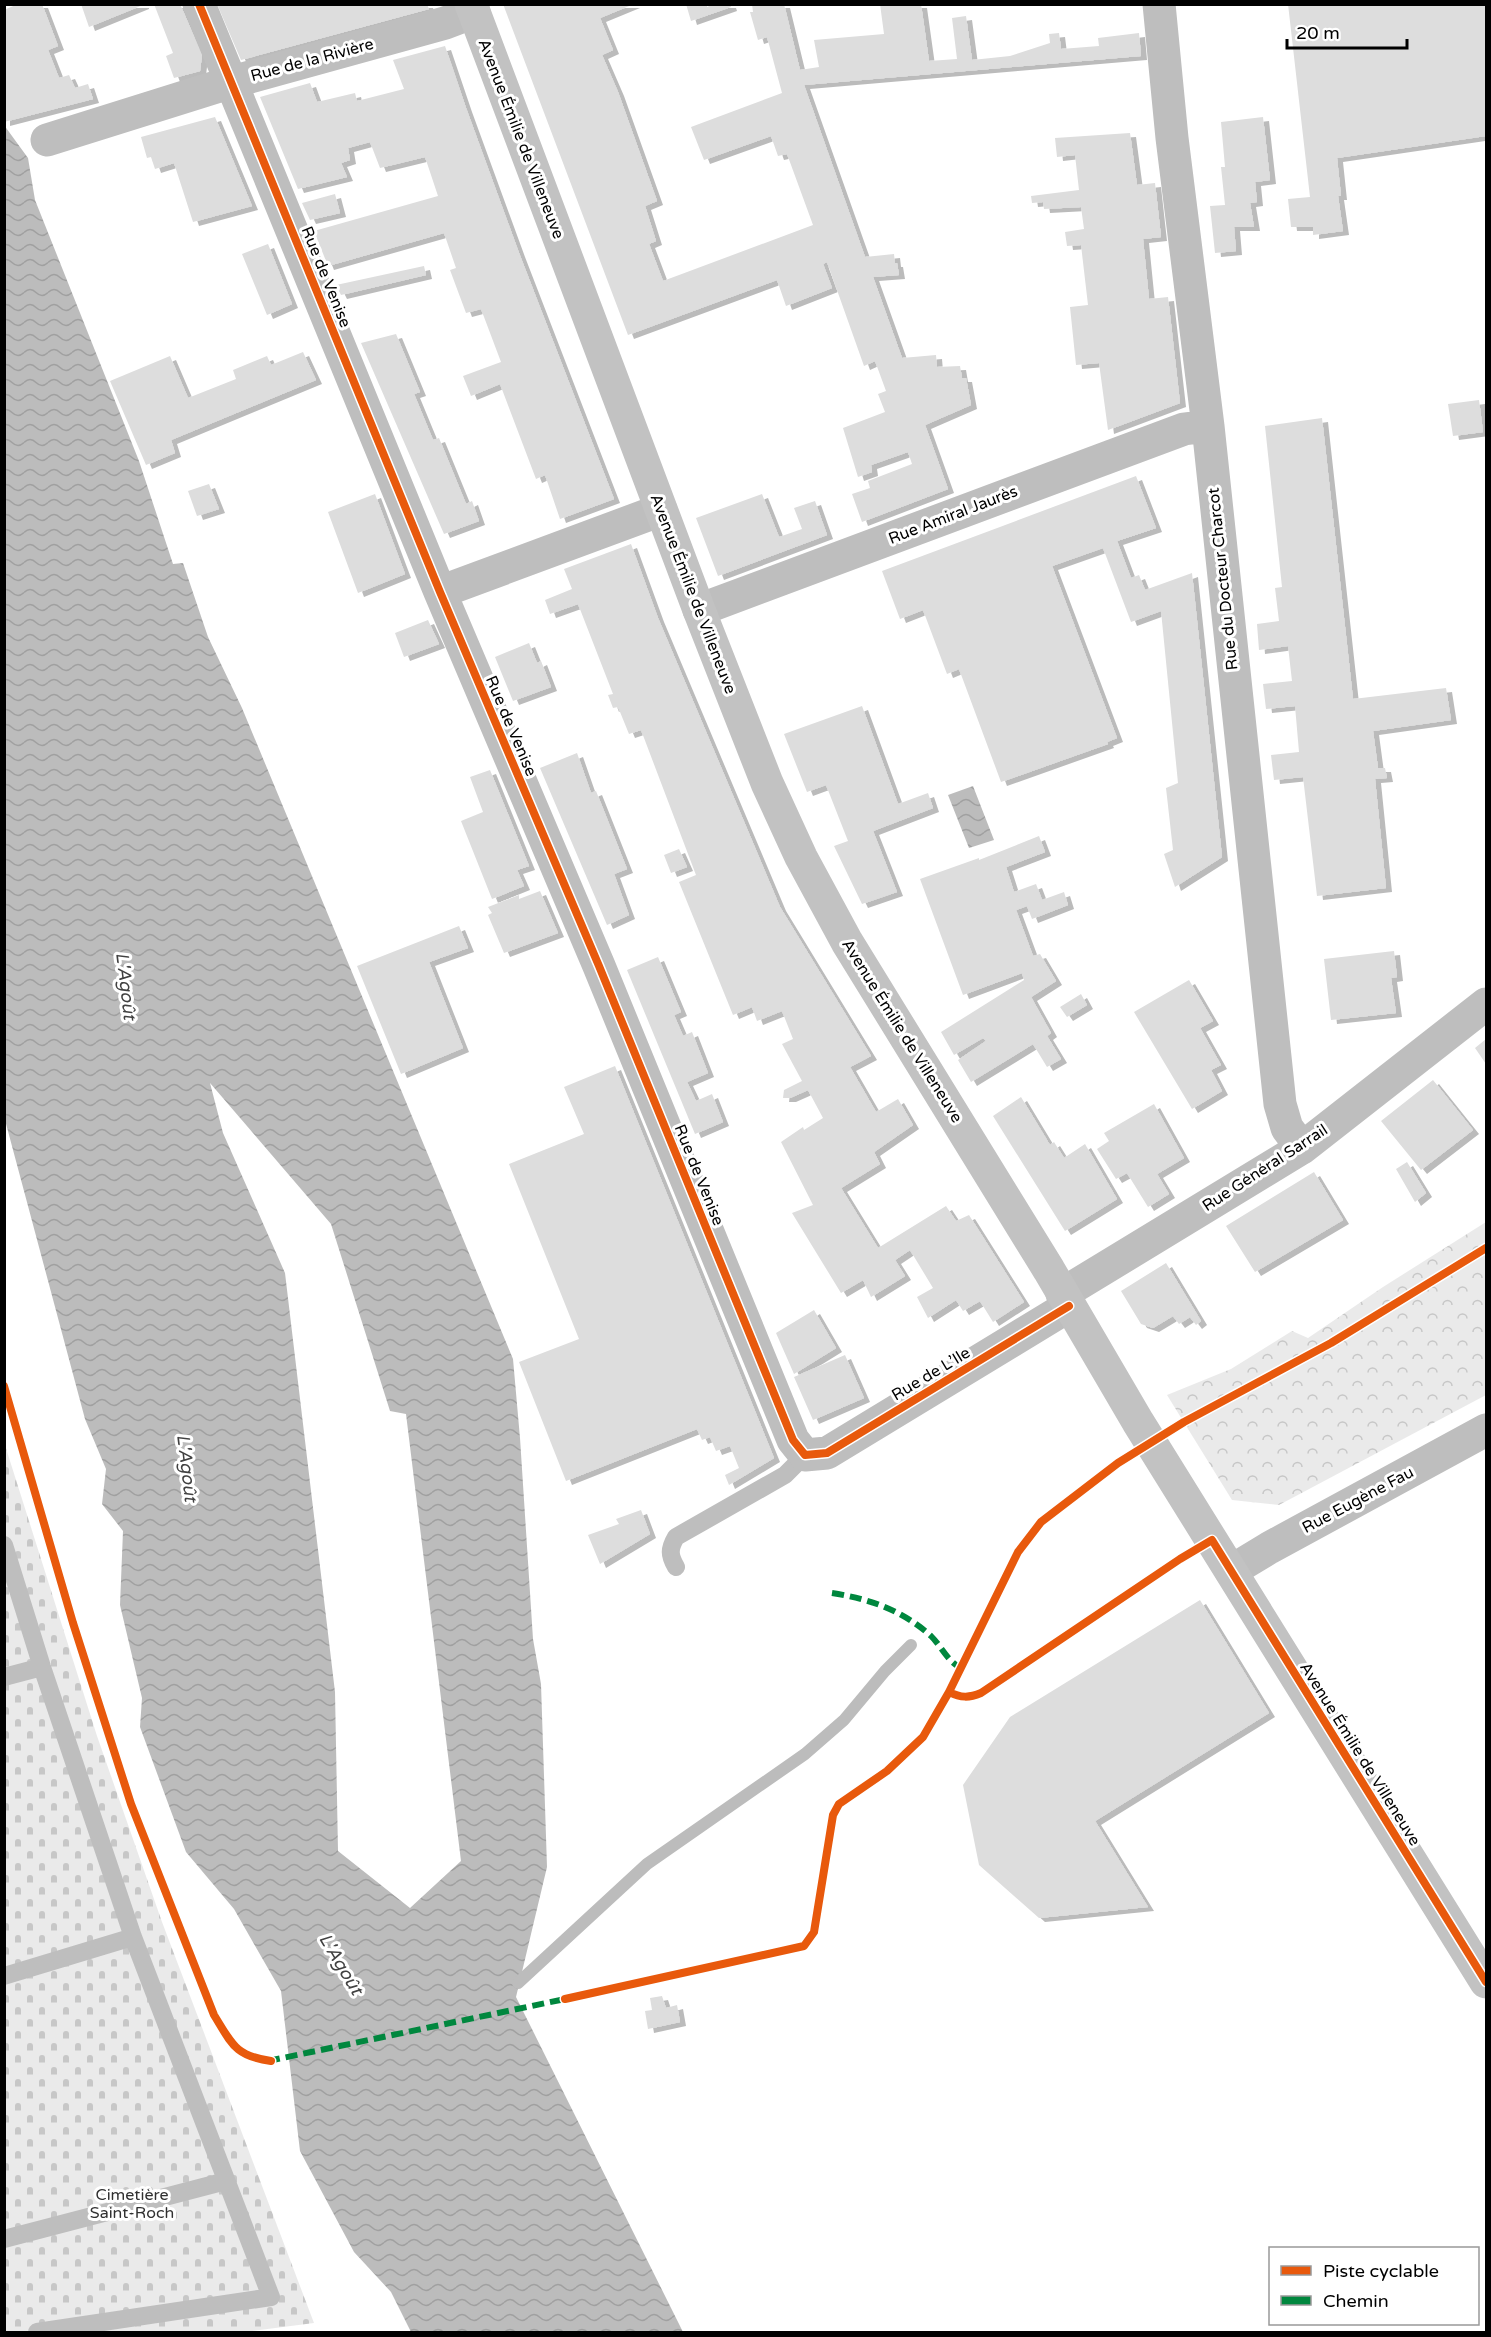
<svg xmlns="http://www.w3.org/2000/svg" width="1491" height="2337" viewBox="0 0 1491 2337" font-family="'Varela Round',sans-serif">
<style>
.cemetery{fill:url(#cemetery-stones)}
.park{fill:url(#park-crowns)}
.water{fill:url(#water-waves);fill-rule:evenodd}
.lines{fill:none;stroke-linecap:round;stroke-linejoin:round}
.stream{stroke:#bcbcbc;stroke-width:12}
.building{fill:#ddd;filter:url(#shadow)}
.service{stroke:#bebebe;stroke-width:18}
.minor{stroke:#bebebe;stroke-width:33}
.secondary{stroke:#c2c2c2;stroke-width:33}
.quiet{stroke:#00873e;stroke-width:6;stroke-dasharray:12 6;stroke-linecap:butt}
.cycleway-casing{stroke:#fff;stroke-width:11}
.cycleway{stroke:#e8590c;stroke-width:8}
.labels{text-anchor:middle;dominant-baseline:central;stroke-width:6;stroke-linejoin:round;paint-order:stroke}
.street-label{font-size:16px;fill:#000;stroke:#fff}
.park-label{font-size:16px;fill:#303030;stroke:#fff}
.water-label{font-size:18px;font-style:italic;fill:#414141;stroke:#fff}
</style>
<defs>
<pattern id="cemetery-stones" width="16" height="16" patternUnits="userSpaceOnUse" patternTransform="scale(1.5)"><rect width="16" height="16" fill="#eaeaea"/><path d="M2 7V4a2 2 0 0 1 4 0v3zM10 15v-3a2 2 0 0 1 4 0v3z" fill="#c7c7c7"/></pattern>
<pattern id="park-crowns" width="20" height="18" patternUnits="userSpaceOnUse" patternTransform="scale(1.5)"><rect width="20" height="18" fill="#eaeaea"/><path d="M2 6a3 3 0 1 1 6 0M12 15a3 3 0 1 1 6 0" fill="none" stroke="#c7c7c7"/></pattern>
<pattern id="water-waves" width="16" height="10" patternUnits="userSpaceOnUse" patternTransform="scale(1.5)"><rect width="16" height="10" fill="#bcbcbc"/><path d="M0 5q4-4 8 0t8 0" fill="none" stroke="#a0a0a0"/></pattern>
<filter id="shadow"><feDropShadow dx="6" dy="4" stdDeviation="0" flood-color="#0004"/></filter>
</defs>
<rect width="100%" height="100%" fill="#fff"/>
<path class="cemetery" d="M 4,1442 L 97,1736 L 162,1922 L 314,2323 L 244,2332 L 5,2332 Z"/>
<path class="park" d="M 1486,1222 L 1486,1395 L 1279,1505 L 1232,1500 L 1167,1395 L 1231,1369 L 1292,1331 L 1308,1338 L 1383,1287 Z"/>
<path class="water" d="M 4,125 L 28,158 L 35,200 L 139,461 L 173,564 L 183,563 L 208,637 L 242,708 L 513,1359 L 520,1438 L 533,1639 L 541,1684 L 547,1867 L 516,1997 L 683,2332 L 411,2332 L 391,2292 L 354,2252 L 300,2151 L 281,1991 L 234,1909 L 186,1852 L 140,1727 L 142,1698 L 120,1605 L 123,1531 L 102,1504 L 106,1469 L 85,1419 L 5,1120 ZM 210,1083 L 331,1224 L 390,1411 L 406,1414 L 461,1861 L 410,1908 L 338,1851 L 335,1692 L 285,1273 L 223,1133 Z
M 973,786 L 994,840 L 969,848 L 948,795 Z"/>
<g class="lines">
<path class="stream" d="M 518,1983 L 647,1864 L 805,1754 L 844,1720 L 885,1671 L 911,1645"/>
</g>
<path class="building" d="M 18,4 L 42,4 L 58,46 L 48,50 L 59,78 L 69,75 L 75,88 L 88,84 L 93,99 L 4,122 L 4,10 Z
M 81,4 L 143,4 L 143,5 L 89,27 Z
M 154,4 L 180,4 L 202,55 L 200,71 L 174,78 L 166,56 L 173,53 Z
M 217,4 L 427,4 L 429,9 L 241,60 Z
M 503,4 L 634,4 L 600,18 L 613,50 L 602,55 L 618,92 L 657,201 L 645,206 L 656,241 L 649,244 L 663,281 L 813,225 L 787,154 L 778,156 L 771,136 L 704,160 L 691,127 L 782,93 L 767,37 L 758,40 L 750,12 L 753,12 L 752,4 L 784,4 L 800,70 L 819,67 L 814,40 L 884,34 L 880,4 L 921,4 L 929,61 L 957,59 L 952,18 L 966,16 L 972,60 L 1010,56 L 1050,43 L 1049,34 L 1059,33 L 1061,49 L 1099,46 L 1098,38 L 1139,33 L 1141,56 L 804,85 L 865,257 L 894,254 L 895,263 L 897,263 L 899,275 L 873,277 L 902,358 L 936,355 L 937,367 L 960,366 L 962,378 L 966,378 L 971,405 L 925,425 L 948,489 L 862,522 L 852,494 L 870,488 L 868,481 L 912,464 L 908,452 L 871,465 L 872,472 L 858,477 L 843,428 L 885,412 L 878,394 L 886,391 L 875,361 L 864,366 L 827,262 L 823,264 L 832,288 L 786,306 L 777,280 L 628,335 Z
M 686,4 L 707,4 L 707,7 L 714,4 L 730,4 L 731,7 L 691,21 Z
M 1288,4 L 1486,4 L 1486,136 L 1337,158 L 1341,196 L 1338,196 L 1343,231 L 1313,235 L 1313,227 L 1291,227 L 1288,199 L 1310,197 Z
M 445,46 L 466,108 L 519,253 L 614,499 L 560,519 L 545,475 L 536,479 L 500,384 L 471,396 L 463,376 L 501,362 L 481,309 L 466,313 L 450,270 L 456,268 L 444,233 L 328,266 L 314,231 L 438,196 L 425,157 L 380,168 L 370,142 L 348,148 L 350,160 L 341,163 L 347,177 L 298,189 L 260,97 L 310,83 L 317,102 L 355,93 L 357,101 L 404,89 L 393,60 Z
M 215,117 L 252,206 L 193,222 L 174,163 L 155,169 L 151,157 L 147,158 L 141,137 Z
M 1263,117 L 1270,180 L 1255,182 L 1257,202 L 1250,203 L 1254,227 L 1234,227 L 1236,251 L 1215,253 L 1210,206 L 1225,205 L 1221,167 L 1225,167 L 1221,122 Z
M 1130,133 L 1137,185 L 1155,183 L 1161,237 L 1143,239 L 1149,299 L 1168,297 L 1180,403 L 1108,430 L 1099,363 L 1076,365 L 1070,307 L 1088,305 L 1081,245 L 1067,246 L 1065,232 L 1084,229 L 1081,207 L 1044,209 L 1043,202 L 1032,203 L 1031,196 L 1079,190 L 1075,155 L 1057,157 L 1055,138 Z
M 335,194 L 340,213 L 310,220 L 302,203 Z
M 268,244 L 292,304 L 267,315 L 242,254 Z
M 424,266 L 426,275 L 341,295 L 336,285 Z
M 396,334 L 420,392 L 414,394 L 433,440 L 439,438 L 466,504 L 472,501 L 479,521 L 444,534 L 361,343 Z
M 303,352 L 316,380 L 171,440 L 175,453 L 146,465 L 110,381 L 170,356 L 188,398 L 236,379 L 233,370 L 267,356 L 271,365 Z
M 1479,400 L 1483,432 L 1453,436 L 1448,404 Z
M 1322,418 L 1353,699 L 1446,688 L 1451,720 L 1373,731 L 1378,768 L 1385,768 L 1387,778 L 1375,779 L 1386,888 L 1317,896 L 1303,777 L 1274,780 L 1271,755 L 1299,752 L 1295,706 L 1266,709 L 1263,684 L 1292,681 L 1288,646 L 1259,650 L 1257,624 L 1279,621 L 1275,588 L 1282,587 L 1265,426 Z
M 1136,476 L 1156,528 L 1117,541 L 1131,578 L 1139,575 L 1145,590 L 1192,573 L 1222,857 L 1175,887 L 1164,854 L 1173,850 L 1166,788 L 1178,783 L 1161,611 L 1131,622 L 1103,548 L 1052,566 L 1117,738 L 1107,742 L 1108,744 L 1001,782 L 959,669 L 947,674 L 923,610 L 900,619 L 882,571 Z
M 209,484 L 219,509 L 197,516 L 188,491 Z
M 375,494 L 405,574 L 358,593 L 328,512 Z
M 762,494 L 779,537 L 802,529 L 794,508 L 815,501 L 827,535 L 718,576 L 696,518 Z
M 631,544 L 658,618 L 780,907 L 871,1056 L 850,1067 L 876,1112 L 898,1099 L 913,1125 L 874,1152 L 880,1164 L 841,1188 L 878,1248 L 946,1206 L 956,1221 L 969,1215 L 1024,1302 L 993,1322 L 980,1301 L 963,1311 L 956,1300 L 928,1318 L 917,1297 L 933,1288 L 910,1250 L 895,1260 L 905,1276 L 871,1297 L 863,1280 L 841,1293 L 792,1213 L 813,1205 L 781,1142 L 803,1127 L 804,1130 L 823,1118 L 808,1090 L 790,1098 L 783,1098 L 784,1090 L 802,1081 L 782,1044 L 793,1039 L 782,1011 L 757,1021 L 752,1007 L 733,1015 L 679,882 L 696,875 L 641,730 L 629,734 L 618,707 L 613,708 L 608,695 L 613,694 L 578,604 L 550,614 L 545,600 L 572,589 L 564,569 Z
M 428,620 L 439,644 L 404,657 L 395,633 Z
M 529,643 L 537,663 L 541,661 L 551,687 L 513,701 L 495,657 Z
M 862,706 L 898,804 L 928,793 L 933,808 L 873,831 L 897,892 L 862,904 L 834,846 L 848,841 L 826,785 L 807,792 L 784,734 Z
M 577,753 L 591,793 L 596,791 L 627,869 L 614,874 L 629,915 L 607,925 L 540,768 Z
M 490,770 L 529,866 L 517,870 L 524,886 L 492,899 L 461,821 L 483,812 L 470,777 Z
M 1039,836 L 1045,852 L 1006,867 L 1014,892 L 1036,884 L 1042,900 L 1064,892 L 1068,905 L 1032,919 L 1027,906 L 1016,910 L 1033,956 L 1040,954 L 1056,981 L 1031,997 L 1051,1033 L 1047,1036 L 1061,1059 L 1047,1067 L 1033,1044 L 971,1082 L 958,1060 L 986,1041 L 983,1038 L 954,1055 L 941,1032 L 1024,980 L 1022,973 L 963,995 L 920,879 L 979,858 L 979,860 Z
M 679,849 L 687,867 L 671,873 L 664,855 Z
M 540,891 L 558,933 L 504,953 L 488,915 L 492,913 L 488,907 L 519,895 L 519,899 Z
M 459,926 L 468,948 L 429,962 L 463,1048 L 401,1074 L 357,966 Z
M 1394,951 L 1397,977 L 1391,978 L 1396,1013 L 1331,1020 L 1324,959 Z
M 658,957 L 681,1012 L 674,1015 L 683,1036 L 692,1032 L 708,1073 L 687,1082 L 696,1101 L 712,1094 L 723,1122 L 695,1134 L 627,970 Z
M 1189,980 L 1213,1021 L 1200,1028 L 1221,1065 L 1211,1070 L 1222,1091 L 1192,1109 L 1134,1012 Z
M 1081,994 L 1087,1005 L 1067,1017 L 1060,1007 Z
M 1486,1039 L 1486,1064 L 1475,1048 Z
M 615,1066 L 774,1458 L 729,1485 L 725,1475 L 739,1468 L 730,1446 L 716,1451 L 710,1437 L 702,1440 L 697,1429 L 566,1481 L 519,1362 L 579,1339 L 509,1164 L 584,1134 L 564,1087 Z
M 1433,1080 L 1473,1130 L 1421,1170 L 1381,1121 Z
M 1021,1097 L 1050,1145 L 1054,1142 L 1064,1158 L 1085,1144 L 1117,1199 L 1065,1231 L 993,1116 Z
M 1154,1104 L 1184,1158 L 1157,1174 L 1169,1194 L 1148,1207 L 1127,1173 L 1116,1179 L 1097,1149 L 1109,1141 L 1104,1133 Z
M 1407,1162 L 1426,1193 L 1415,1202 L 1396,1169 Z
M 1314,1172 L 1343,1220 L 1255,1272 L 1226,1226 Z
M 1166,1263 L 1201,1321 L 1196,1325 L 1190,1317 L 1179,1324 L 1173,1316 L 1153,1328 L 1141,1324 L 1121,1291 Z
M 814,1310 L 836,1348 L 794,1374 L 776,1333 Z
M 845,1355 L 864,1398 L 813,1420 L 794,1377 Z
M 641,1510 L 650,1534 L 600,1564 L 588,1535 L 619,1524 L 616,1519 Z
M 1200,1600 L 1269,1713 L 1095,1821 L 1148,1907 L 1039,1918 L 979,1865 L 963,1785 L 1010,1717 Z
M 662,1996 L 666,2008 L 677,2005 L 680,2022 L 648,2029 L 645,2011 L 652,2010 L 650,1998 Z"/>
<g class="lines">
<path class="service" d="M 4,1545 L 42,1667 L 133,1937 L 271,2297 L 37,2332
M 676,1567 C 669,1555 669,1549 676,1537 L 785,1475 L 805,1455
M 4,1677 L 42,1667
M 4,1976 L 133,1937
M 4,2239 L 226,2181"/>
<path class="minor" d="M 199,4 L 440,592 L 599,966 L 793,1440 L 805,1455 L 827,1453 L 1069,1306
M 1159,4 L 1172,138 L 1208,426 L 1280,1104 L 1287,1128 L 1302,1148
M 47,140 L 232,82 L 445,23 L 474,12
M 440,592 L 661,510
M 699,610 L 1184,429 L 1208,426
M 1062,1294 L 1302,1148 L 1486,1004
M 1231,1571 L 1269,1548 L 1486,1430"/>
<path class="secondary" d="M 471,4 L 699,610 L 767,783 L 801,857 L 847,942 L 1049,1270 L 1138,1422 L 1486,1982"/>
<path class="quiet" d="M 832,1593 C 870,1599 902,1610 931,1636 C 941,1646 947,1660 959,1667
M 268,2061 L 570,1998"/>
<g class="cycleway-casing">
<path id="cycleway" d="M 199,4 L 440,592 L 599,966 L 793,1440 L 805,1455 L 827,1453 L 1069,1306
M 4,1386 L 73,1623 L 131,1804 L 214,2015 C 232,2044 235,2056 271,2061
M 949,1692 C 961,1698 969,1698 981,1693 L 1180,1559 L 1212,1540 L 1486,1982
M 565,1999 L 804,1946 L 814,1932 L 833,1815 L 839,1804 L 887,1771 L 923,1737 L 949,1692 L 1018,1552 L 1041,1522 L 1118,1463 L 1184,1422 L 1331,1343 L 1486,1248"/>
</g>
<use href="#cycleway" class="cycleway"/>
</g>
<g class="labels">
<g class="street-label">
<text transform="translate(312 60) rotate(-15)">Rue de la Rivière</text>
<text transform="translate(521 139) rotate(69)">Avenue Émilie de Villeneuve</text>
<text transform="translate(326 277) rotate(68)">Rue de Venise</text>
<text transform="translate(953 515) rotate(-21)">Rue Amiral Jaurès</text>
<text transform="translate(1223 579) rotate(-96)">Rue du Docteur Charcot</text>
<text transform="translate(693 594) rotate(69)">Avenue Émilie de Villeneuve</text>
<text transform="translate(511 726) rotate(67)">Rue de Venise</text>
<text transform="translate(902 1031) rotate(58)">Avenue Émilie de Villeneuve</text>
<text transform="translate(1265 1168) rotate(-33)">Rue Général Sarrail</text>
<text transform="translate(699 1175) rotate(68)">Rue de Venise</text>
<text transform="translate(931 1374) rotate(-31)">Rue de L’Ile</text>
<text transform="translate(1358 1500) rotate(-28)">Rue Eugène Fau</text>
<text transform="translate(1360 1754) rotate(58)">Avenue Émilie de Villeneuve</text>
</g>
<g class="park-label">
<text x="132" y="2195">Cimetière<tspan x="132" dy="18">Saint-Roch</tspan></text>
</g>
<g class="water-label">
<text transform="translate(126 986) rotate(83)">L'Agoût</text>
<text transform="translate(187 1468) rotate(83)">L'Agoût</text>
<text transform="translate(341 1964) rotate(59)">L'Agoût</text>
</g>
</g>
<rect width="1491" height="2337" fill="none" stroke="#000000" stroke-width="12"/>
<rect x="1269" y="2247" width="210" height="78" fill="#ffffff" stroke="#999999" stroke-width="1.5"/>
<rect x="1281" y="2266" width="30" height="9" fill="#e8590c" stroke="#999999" stroke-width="1.5"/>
<text x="1323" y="2277" font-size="18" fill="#000000">Piste cyclable</text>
<rect x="1281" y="2296" width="30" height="9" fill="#00873e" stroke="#999999" stroke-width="1.5"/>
<text x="1323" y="2307" font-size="18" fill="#000000">Chemin</text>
<path d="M1287 39v9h120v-9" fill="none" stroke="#000000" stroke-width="3"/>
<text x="1296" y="39" font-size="18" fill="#000000" stroke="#ffffff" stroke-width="4.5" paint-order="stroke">20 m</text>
</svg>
